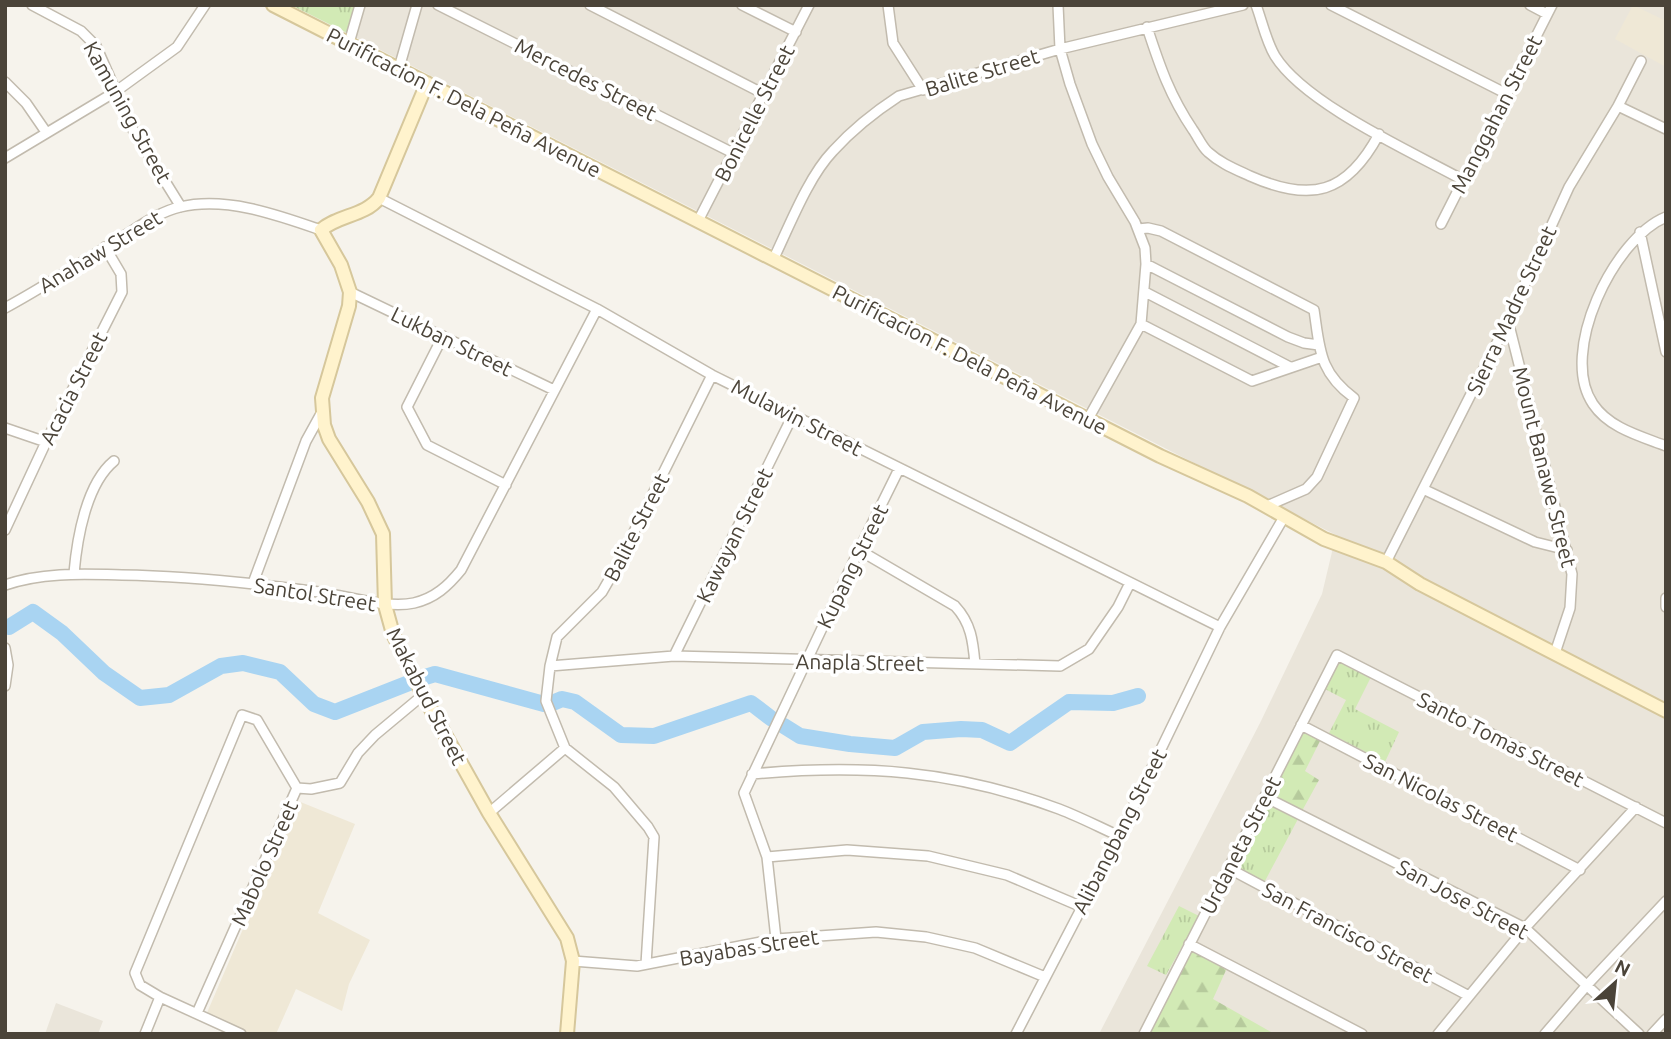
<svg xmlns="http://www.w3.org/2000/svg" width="1671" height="1039" viewBox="0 0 1671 1039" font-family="Ubuntu,sans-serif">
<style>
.residential{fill:#eae5da}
.education{fill:#efe8d6}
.grass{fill:url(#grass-tufts)}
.forest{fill:url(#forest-firs)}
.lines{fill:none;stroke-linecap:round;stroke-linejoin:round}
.river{stroke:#a9d4f2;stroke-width:16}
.street-casing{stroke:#c2bbae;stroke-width:12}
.secondary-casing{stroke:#d6c79b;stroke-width:16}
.street{stroke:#fff;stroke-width:9}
.secondary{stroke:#fff3cd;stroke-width:12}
.labels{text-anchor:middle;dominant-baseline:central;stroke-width:7;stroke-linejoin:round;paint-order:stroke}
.street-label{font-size:21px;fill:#4b4439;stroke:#fff}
</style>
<defs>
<pattern id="grass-tufts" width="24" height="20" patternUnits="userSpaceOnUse" patternTransform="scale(1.75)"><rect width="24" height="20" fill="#d2eab5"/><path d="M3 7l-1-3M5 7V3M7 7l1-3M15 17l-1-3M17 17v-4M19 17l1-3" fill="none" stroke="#b6ca9c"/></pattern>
<pattern id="forest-firs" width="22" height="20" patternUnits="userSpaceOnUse" patternTransform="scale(1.75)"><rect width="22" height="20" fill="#d2eab5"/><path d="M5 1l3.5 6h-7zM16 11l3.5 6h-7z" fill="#b6ca9c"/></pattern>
</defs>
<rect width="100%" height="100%" fill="#f6f3ec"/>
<path class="residential" d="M 357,5 L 1666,5 L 1666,1034 L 1099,1034 L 1260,723 L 1322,594 L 1336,535 L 349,34 Z
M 56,1003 L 103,1021 L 98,1034 L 45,1034 Z"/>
<path class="education" d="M 1633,5 L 1666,21 L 1666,67 L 1615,39 Z
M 298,801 L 355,824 L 318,913 L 370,940 L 349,984 L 342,1011 L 296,989 L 276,1034 L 247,1034 L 206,1015 Z"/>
<path class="grass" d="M 291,5 L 357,5 L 349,34 Z
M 1338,660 L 1371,677 L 1355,709 L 1399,732 L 1385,762 L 1329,733 L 1346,700 L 1325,689 Z
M 1266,803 L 1298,819 L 1265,881 L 1233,867 Z
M 1179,906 L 1199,916 L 1166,975 L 1147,966 Z"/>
<path class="forest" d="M 1302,729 L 1321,739 L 1305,771 L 1319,780 L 1302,811 L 1273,796 Z
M 1191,948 L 1227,968 L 1213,999 L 1271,1032 L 1270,1034 L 1149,1034 Z"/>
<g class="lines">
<path class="river" d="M 9,627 L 33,612 L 62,633 L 104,673 L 140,698 L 169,695 L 221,666 L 243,663 L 280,672 L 314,704 L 335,712 L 414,681
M 422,678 L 435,674 L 544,704
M 550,704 L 562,699 L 575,702 L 621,735 L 654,736 L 751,703 L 772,719
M 784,726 L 800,736 L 850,744 L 895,748 L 923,732 L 961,729 L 982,730 L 1010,743 L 1069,702 L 1113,703 L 1138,696"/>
<g class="street-casing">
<path id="street" d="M 32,5 L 81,31 L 96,46 L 132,128 L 181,207
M 438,5 L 733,153
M 590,5 L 764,94
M 742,5 L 796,32
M 888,5 L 893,43 L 923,90
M 1058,5 L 1060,49 L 1070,84 L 1092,144 L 1108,177 L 1135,222 L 1145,248 L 1146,264 L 1141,324 L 1088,419
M 1256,5 C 1262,21 1266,41 1275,56 C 1305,104 1412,152 1463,180
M 1331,5 L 1507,94
M 1530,5 L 1547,14
M 1147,27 C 1160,67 1170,96 1193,130 C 1198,137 1202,147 1208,152 C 1220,163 1235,169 1250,176 C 1311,203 1347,194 1379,134
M 349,43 L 360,5
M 399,68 L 417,5
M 5,82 L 26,103 L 46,132
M 1618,106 L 1666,129
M 5,158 L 115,92 L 177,47 L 205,5
M 379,198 L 597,309 L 712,375 L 1220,627
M 1666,217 C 1614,238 1558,353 1593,404 C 1609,428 1640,436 1666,446
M 698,221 L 809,5
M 1441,224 L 1552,5
M 1138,229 L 1148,228 L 1161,231 L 1314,310 C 1320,350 1319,372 1354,398 L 1317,477 L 1306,489 L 1267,506
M 1640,232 L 1666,352
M 773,260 C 789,227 808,177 833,151 C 852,130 876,111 899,96 L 1060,49 L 1243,5
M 1146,264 L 1288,337 L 1304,343 L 1319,345
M 350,292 L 554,390
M 1145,292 L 1290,367
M 5,308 C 44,287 82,262 119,239 C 139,227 158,212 180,207 C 226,196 278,215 321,230
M 1508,321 L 1572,574 L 1570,608 L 1555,653
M 1141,324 L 1252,381 L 1322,357
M 443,336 L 407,407 L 427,445 L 506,485
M 5,428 L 46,442
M 1423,489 L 1535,542 L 1567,550
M 5,530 L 46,442 L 122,292 L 121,274 L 105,247
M 859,550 L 955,606 C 971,623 973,641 975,664
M 1386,562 L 1508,321 L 1569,187 L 1618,106 L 1641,61
M 74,573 C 77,539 86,484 114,461
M 253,583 L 306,441 L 322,412
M 5,585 C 42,572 84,574 122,575 C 188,576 254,583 319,592 C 348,596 387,609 414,603 C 435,598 448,586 461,570 L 597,309
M 1666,598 L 1666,607
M 5,648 L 8,665 L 5,686
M 674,656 L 793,415
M 550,666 L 674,656 L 1060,666 L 1089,649 L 1118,607 L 1130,583
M 1301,725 L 1580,870
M 752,774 C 863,764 954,770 1059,809 C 1080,817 1099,827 1119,836
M 1265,797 L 1525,928 L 1639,1034
M 489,813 L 565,748
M 767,857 L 847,850 L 928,856 L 1007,875 L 1082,907
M 1228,868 L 1469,996
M 776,939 L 767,857 L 744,793 L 859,550 L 899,469
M 1189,944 L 1362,1034
M 573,961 L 637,966 L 776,939 L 876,932 L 926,937 L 975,948 L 1045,977
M 646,964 L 654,837 L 648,827 L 614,787 L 565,748 L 546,701 L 550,666 L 557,637 L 602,592 L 617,566 L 712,375
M 197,1013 L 297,788 L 311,789 L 340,783 L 358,753 L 375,735 L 423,695
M 145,1034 L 160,997
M 241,1034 L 160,997 L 140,985 L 135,973 L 242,715 L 257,720 L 297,788
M 1016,1034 L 1119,836 L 1220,627 L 1284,517
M 1144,1034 L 1337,655 L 1666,823
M 1438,1034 L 1525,928 L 1636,807
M 1545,1034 L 1587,985 L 1666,901
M 1652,1034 L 1666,1019"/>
</g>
<g class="secondary-casing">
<path id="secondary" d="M 273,5 L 1160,456 L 1248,496 L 1324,539 L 1386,562 L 1420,584 L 1666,711
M 427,83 L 379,198 C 365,216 338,215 321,230 L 341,265 L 350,292 L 349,306 L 322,398 L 324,425 L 329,439 L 368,502 L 383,534 L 385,605 L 393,634 L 423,695 L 489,813 L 567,938 L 573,961 L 567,1034"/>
</g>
<use href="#street" class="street"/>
<use href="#secondary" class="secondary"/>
</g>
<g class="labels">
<g class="street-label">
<text transform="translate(982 72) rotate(-17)">Balite Street</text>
<text transform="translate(586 79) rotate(27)">Mercedes Street</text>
<text transform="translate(464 102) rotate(27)">Purificacion F. Dela Peña Avenue</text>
<text transform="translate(128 112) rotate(61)">Kamuning Street</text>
<text transform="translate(754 113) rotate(-63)">Bonicelle Street</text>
<text transform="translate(1496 114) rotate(-63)">Manggahan Street</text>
<text transform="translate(100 251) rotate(-31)">Anahaw Street</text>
<text transform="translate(1511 310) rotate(-65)">Sierra Madre Street</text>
<text transform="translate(452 341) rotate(26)">Lukban Street</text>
<text transform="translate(970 359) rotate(27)">Purificacion F. Dela Peña Avenue</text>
<text transform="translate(73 388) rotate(-63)">Acacia Street</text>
<text transform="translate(797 417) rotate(27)">Mulawin Street</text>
<text transform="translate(1545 467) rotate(76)">Mount Banawe Street</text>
<text transform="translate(636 527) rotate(-63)">Balite Street</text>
<text transform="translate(734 535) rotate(-64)">Kawayan Street</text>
<text transform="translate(852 566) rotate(-64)">Kupang Street</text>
<text transform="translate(315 594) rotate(9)">Santol Street</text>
<text transform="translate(860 662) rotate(1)">Anapla Street</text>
<text transform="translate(427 696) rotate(63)">Makabud Street</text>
<text transform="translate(1501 739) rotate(27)">Santo Tomas Street</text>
<text transform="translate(1441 797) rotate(27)">San Nicolas Street</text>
<text transform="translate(1119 831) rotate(-63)">Alibangbang Street</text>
<text transform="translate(1240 845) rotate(-63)">Urdaneta Street</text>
<text transform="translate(264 863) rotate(-66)">Mabolo Street</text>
<text transform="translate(1463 899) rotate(28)">San Jose Street</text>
<text transform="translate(1348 932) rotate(28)">San Francisco Street</text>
<text transform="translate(749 947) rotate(-9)">Bayabas Street</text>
</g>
</g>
<rect width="1671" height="1039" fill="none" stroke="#4b4439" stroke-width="14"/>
<g transform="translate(1615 983) rotate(27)" stroke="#ffffff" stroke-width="5" paint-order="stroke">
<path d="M0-5L12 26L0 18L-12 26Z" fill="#4b4439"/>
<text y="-10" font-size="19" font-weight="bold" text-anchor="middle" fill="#4b4439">N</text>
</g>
</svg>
